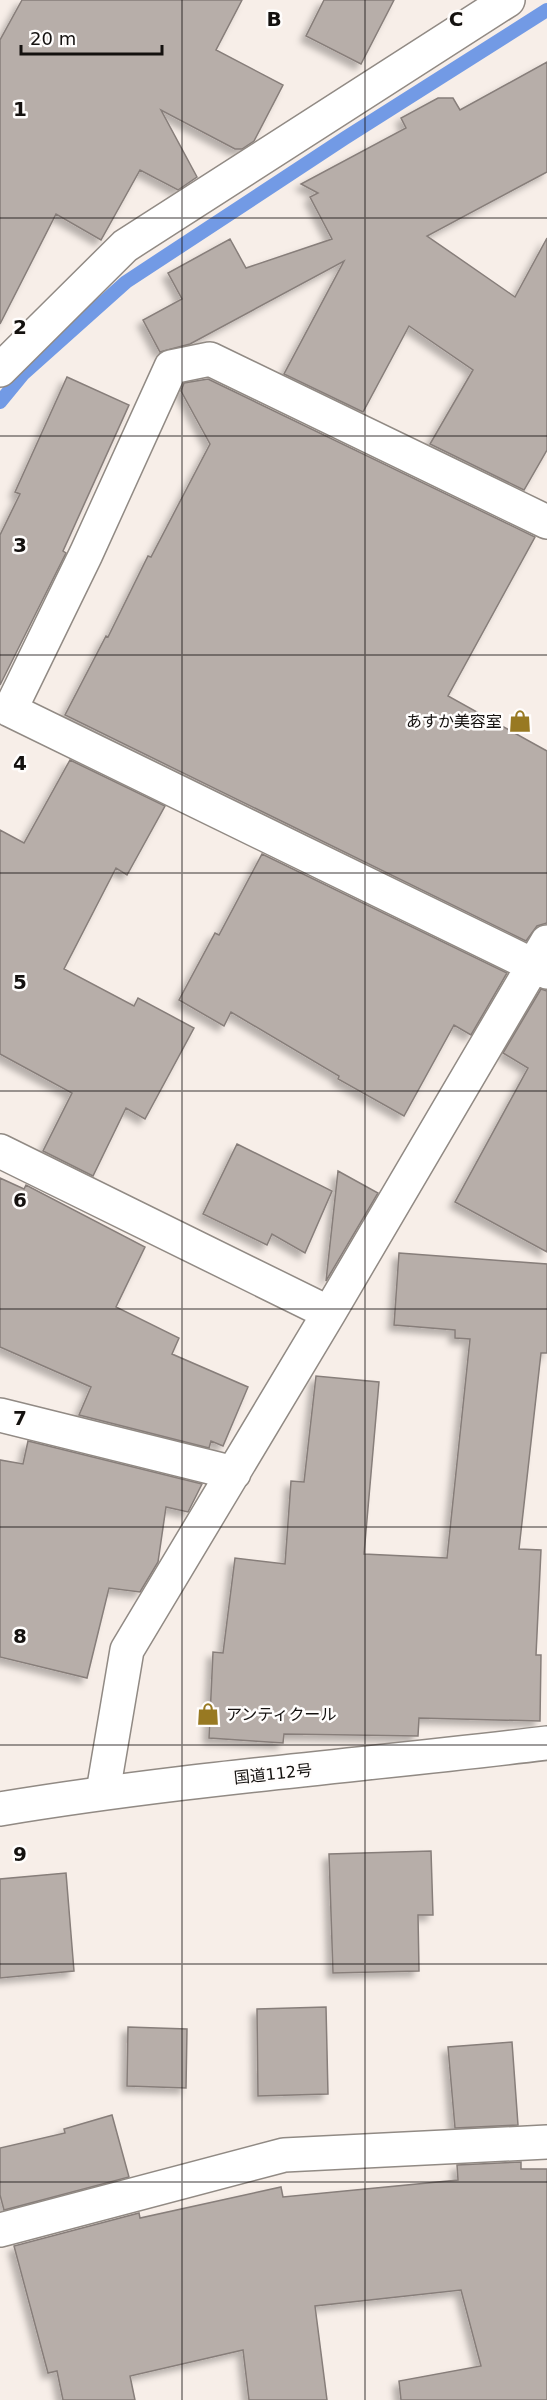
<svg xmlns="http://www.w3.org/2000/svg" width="547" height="2400" viewBox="0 0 547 2400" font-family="'DejaVu Sans','Noto Sans JP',sans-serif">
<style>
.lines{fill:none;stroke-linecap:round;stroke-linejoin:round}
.stream{stroke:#729ae5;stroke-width:14}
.building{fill:#b7aea9;stroke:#877e7a;stroke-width:1.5;filter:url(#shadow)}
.minor-casing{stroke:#918a84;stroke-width:36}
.highway-casing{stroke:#918a84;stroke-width:36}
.minor{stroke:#fff;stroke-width:33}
.highway{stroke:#fff;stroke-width:33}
.grid{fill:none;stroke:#14110f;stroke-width:1.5;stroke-opacity:0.55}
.labels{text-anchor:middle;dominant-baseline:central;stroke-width:5;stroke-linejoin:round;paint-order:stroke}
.poi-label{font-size:16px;fill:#14110f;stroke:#fffdfc;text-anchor:end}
.street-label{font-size:16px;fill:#14110f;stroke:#fffdfc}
.grid-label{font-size:20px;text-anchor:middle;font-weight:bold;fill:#14110f;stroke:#fffdfc;stroke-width:5;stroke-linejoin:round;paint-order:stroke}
</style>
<defs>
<filter id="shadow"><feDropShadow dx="-5.5" dy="5.5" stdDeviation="3" flood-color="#0004"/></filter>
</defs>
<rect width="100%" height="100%" fill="#f7eee8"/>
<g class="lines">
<path class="stream" d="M 0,402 L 23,374 L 126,282 L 345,138 L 547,10"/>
</g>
<path class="building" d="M 22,0 L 242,0 L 216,50 L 283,85 L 254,141 L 242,149 L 235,149 L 161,110 L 197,177 L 178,190 L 140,170 L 101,240 L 56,214 L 0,324 L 0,40 Z
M 324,0 L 394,0 L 361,64 L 306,36 Z
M 547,62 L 547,172 L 427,236 L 515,297 L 547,238 L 547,450 L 524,490 L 430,444 L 473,370 L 409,326 L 363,412 L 284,374 L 344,261 L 190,344 L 160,352 L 143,320 L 182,299 L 168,273 L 230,239 L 246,268 L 332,239 L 310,197 L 318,193 L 301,184 L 406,128 L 401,118 L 438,98 L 453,98 L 460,110 Z
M 67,377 L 129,405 L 63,551 L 66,553 L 0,685 L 0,535 L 20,494 L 15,492 Z
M 208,379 L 535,537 L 448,696 L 547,751 L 547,923 L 537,926 L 526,941 L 65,715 L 106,636 L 108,637 L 148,556 L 151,557 L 210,444 L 181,391 L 184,383 Z
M 70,760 L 165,806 L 127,875 L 116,868 L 64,969 L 134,1006 L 138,998 L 194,1028 L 145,1119 L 126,1108 L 93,1176 L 43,1151 L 72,1093 L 0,1054 L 0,830 L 24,843 Z
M 262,854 L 507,973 L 471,1035 L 454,1025 L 404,1116 L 338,1079 L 339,1076 L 231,1012 L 224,1026 L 179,1000 L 215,933 L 219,935 Z
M 541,989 L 547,991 L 547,1252 L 455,1202 L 528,1068 L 503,1053 Z
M 237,1144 L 332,1191 L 305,1253 L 272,1234 L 267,1245 L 203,1214 Z
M 338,1171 L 378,1193 L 326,1281 Z
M 0,1178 L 24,1189 L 26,1185 L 145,1247 L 116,1307 L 179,1338 L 172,1354 L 248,1387 L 223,1446 L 211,1441 L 209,1448 L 79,1415 L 91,1387 L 0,1347 Z
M 399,1253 L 547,1264 L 547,1353 L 541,1353 L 519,1549 L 541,1550 L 536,1655 L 541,1655 L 540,1721 L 419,1718 L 418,1736 L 284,1734 L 283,1743 L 209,1738 L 213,1652 L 223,1653 L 235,1558 L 285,1564 L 291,1481 L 304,1482 L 316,1376 L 379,1382 L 364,1554 L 447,1558 L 470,1339 L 455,1338 L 455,1330 L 394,1325 Z
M 28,1441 L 202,1484 L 188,1512 L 166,1507 L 158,1562 L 140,1592 L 109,1588 L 87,1678 L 0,1657 L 0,1460 L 23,1464 Z
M 431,1851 L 433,1915 L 418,1915 L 419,1971 L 333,1973 L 329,1854 Z
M 66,1873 L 74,1971 L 0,1978 L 0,1879 Z
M 326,2007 L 328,2094 L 258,2096 L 257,2009 Z
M 128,2027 L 187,2029 L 186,2088 L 127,2086 Z
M 512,2042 L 518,2125 L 455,2128 L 448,2047 Z
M 112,2115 L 129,2177 L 4,2210 L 0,2195 L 0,2148 L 65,2133 L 64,2129 Z
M 521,2162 L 521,2169 L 547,2169 L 547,2400 L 401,2400 L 399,2381 L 481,2366 L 461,2290 L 315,2306 L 327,2400 L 249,2400 L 243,2350 L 130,2376 L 135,2400 L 63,2400 L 57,2371 L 48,2373 L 14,2246 L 139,2213 L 140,2218 L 281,2187 L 283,2197 L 458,2180 L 457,2165 Z"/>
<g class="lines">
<g class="minor-casing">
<path id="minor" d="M 0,370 L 125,246 L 508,0
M 547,522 L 210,359 L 171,367 L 86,554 L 10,710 L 547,972
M 0,1151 L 329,1313
M 0,1415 L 234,1473
M 103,1792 L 127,1650 L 329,1313 L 547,942
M 0,2230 L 284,2155 L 547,2142"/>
</g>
<g class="highway-casing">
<path id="highway" d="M 0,1809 C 181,1779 365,1765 547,1743"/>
</g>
<use href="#minor" class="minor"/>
<use href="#highway" class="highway"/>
</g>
<path class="grid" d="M 182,0 L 182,2400M 365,0 L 365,2400M 0,218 L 547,218M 0,436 L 547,436M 0,655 L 547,655M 0,873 L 547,873M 0,1091 L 547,1091M 0,1309 L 547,1309M 0,1527 L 547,1527M 0,1745 L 547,1745M 0,1964 L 547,1964M 0,2182 L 547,2182"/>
<defs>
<g id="shop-bare" transform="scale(1.8)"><path d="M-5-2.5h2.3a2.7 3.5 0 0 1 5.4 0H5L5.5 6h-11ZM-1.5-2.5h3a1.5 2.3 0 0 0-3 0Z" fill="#987922" stroke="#fffdfc" stroke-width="2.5" paint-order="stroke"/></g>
</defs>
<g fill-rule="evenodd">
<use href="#shop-bare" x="520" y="721"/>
<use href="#shop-bare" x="208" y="1714"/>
</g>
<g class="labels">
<g class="poi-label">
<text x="502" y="721">あすか美容室</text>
<text x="226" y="1714" text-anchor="start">アンティクール</text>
</g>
<g class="street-label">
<text transform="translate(273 1774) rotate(-6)">国道112号</text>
</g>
</g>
<g class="grid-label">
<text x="274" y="26">B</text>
<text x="456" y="26">C</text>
<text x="20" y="116">1</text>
<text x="20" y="334">2</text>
<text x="20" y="552">3</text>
<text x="20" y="770">4</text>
<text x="20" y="989">5</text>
<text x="20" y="1207">6</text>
<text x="20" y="1425">7</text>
<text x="20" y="1643">8</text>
<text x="20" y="1861">9</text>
</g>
<path d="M21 45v9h141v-9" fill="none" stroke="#14110f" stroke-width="3"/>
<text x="30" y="45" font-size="18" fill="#14110f" stroke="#fffdfc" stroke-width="4.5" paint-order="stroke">20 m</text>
</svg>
